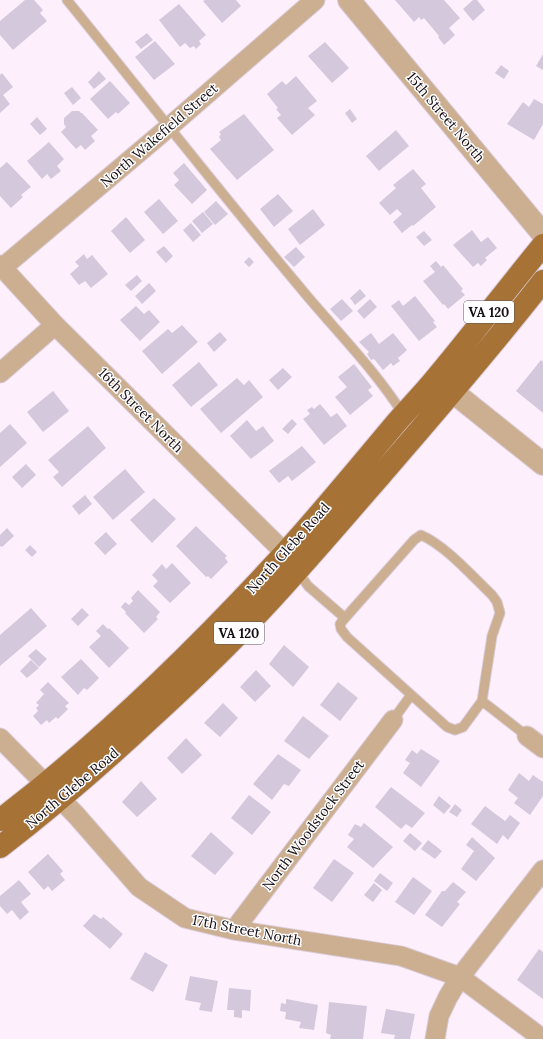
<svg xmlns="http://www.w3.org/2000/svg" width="543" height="1039" viewBox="0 0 543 1039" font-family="Lora,serif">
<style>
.building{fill:#d4c8dd}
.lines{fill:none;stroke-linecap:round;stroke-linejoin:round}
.service-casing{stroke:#d9cbd8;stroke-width:11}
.minor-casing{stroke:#d9cbd8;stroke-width:21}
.tertiary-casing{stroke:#d9cbd8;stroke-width:24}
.primary-casing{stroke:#d9cbd8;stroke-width:24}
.service{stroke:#ccae90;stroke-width:9}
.minor{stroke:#ccae90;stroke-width:19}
.tertiary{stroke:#ccae90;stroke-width:22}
.primary{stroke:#a77236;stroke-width:22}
.labels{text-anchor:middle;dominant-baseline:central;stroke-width:3;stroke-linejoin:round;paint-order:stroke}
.shield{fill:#fff;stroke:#5a565a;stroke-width:1}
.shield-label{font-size:13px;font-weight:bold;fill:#140d14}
.street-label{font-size:14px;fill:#140d14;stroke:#fff}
</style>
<rect width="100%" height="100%" fill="#feeffd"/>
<path class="building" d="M 25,0 L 34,0 L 43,10 L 40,13 L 47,21 L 13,50 L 0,35 L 0,21 Z
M 205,0 L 236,0 L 241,6 L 222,23 L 203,1 Z
M 395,0 L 444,0 L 460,18 L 449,28 L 455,35 L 444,45 L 438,37 L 439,36 L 424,18 L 421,20 L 419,17 L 414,22 Z
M 473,0 L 477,0 L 485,10 L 473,21 L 463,9 Z
M 179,4 L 206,35 L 199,41 L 201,44 L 196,49 L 194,46 L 190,48 L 185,43 L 180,47 L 159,20 Z
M 147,33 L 153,40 L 141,49 L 135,42 Z
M 155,41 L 175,64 L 154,80 L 135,57 Z
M 325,42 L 349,68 L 332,83 L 308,56 Z
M 543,54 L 543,70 L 536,66 Z
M 501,65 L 509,71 L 504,79 L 495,73 Z
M 99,71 L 106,79 L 94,89 L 88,82 Z
M 2,73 L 13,87 L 3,95 L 10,104 L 0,113 L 0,75 Z
M 296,76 L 317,101 L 308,108 L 315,115 L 292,135 L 277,118 L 281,115 L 276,109 L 278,108 L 267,94 L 282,81 L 286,85 Z
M 110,81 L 130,103 L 118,114 L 116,112 L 108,119 L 90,99 Z
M 72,87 L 81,98 L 73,105 L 64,93 Z
M 534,99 L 543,104 L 543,124 L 534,140 L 507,124 L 523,102 L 529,107 Z
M 350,109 L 357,119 L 352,123 L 345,113 Z
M 72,111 L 79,111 L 81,113 L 82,113 L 98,130 L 91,136 L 95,141 L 85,150 L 81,145 L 76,149 L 61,132 L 66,127 L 64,124 L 64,118 Z
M 244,114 L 274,150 L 237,180 L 210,149 L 221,140 L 219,137 L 221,134 L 219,132 Z
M 37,117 L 47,129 L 40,135 L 30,124 Z
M 396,130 L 409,146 L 379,171 L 366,156 Z
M 49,142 L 64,159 L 57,166 L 61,171 L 51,179 L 47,174 L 42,179 L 27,161 Z
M 7,162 L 31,187 L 21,195 L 23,197 L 11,208 L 0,196 L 0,168 Z
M 184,163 L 207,190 L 192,204 L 174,185 L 179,180 L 173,173 Z
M 413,169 L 426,184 L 421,188 L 436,207 L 413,226 L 412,225 L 402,233 L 393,222 L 402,214 L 397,209 L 390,215 L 379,203 L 396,188 L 393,185 Z
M 278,194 L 293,211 L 274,227 L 260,209 Z
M 159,199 L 178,221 L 163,234 L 144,212 Z
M 216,201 L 228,214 L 215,225 L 204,212 Z
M 313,209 L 325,225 L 300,245 L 288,229 Z
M 203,212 L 213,224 L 202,233 L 192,221 Z
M 126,217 L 145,240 L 130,253 L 111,231 Z
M 191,223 L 201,235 L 193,242 L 183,230 Z
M 472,230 L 481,242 L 488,237 L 497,248 L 485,258 L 487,260 L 481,266 L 478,263 L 473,267 L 453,245 Z
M 424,231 L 432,240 L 424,246 L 416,237 Z
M 164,246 L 173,256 L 166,263 L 156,252 Z
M 296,247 L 305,257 L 294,267 L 284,257 Z
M 84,254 L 87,259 L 92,255 L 108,274 L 91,288 L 85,281 L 79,285 L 70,274 L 79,266 L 75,262 Z
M 249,257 L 254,262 L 249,267 L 244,262 Z
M 436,261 L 441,267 L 443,265 L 463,289 L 461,291 L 465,295 L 448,309 L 444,304 L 443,305 L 423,281 L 435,272 L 430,266 Z
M 137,275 L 142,281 L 131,291 L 125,285 Z
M 149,283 L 156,291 L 142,304 L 135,296 Z
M 360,289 L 366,296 L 355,305 L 350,298 Z
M 415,296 L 435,321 L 433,322 L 437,327 L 419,341 L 391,306 L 399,300 L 403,306 Z
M 342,299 L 353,311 L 341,321 L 330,309 Z
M 370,299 L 377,307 L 364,319 L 357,311 Z
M 136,306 L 144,314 L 149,310 L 160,322 L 140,341 L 120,320 Z
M 182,325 L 198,342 L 162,374 L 142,351 L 168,329 L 172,333 Z
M 220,332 L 227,340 L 214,352 L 207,343 Z
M 371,333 L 379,344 L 393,333 L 407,350 L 398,358 L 400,361 L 393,366 L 391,363 L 383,370 L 374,359 L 371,360 L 367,354 L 369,352 L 359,342 Z
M 541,360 L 543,362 L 543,413 L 516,391 Z
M 199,362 L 218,385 L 191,407 L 172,385 Z
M 354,364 L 372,387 L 368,390 L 373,396 L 350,415 L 335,397 L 347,387 L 338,377 Z
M 283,368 L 292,377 L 278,390 L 269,380 Z
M 237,378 L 244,385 L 249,380 L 263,397 L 221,433 L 200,409 Z
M 53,391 L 69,411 L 43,432 L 27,412 Z
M 320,404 L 331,417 L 337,413 L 347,426 L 324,445 L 303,419 L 310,414 L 307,410 L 312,407 L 314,409 Z
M 292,419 L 297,424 L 288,434 L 282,429 Z
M 247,420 L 256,431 L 263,426 L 274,441 L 251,459 L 230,436 Z
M 10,424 L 27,443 L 0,467 L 0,433 Z
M 88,426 L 106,448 L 62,487 L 53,477 L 59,472 L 48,460 Z
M 302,446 L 316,462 L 292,481 L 288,476 L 279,483 L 269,471 Z
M 26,464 L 36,475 L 22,488 L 12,477 Z
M 125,469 L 145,492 L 113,520 L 93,497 Z
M 85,495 L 92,504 L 79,515 L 72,506 Z
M 154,498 L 176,519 L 152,543 L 130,520 Z
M 196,526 L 227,556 L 225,558 L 228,562 L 211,579 L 208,576 L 206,577 L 176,546 Z
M 7,528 L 14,536 L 2,547 L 0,546 L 0,535 Z
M 106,532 L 117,544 L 105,555 L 94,543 Z
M 30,545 L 37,552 L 32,557 L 25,550 Z
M 172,563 L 191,583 L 170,603 L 153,586 L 158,581 L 152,575 L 162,564 L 166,569 Z
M 138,590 L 160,612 L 156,617 L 158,619 L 144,633 L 125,613 L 126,612 L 121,607 L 125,602 L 129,605 L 133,601 L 131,598 Z
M 31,608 L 47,626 L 0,666 L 0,635 Z
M 82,608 L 89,615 L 78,626 L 71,619 Z
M 103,624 L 108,629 L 109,628 L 129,648 L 109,668 L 89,647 L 101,636 L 96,631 Z
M 284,645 L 309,667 L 293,687 L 269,664 Z
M 36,649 L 47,659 L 39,667 L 28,656 Z
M 81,659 L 99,678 L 87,690 L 84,688 L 78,695 L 61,677 Z
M 31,660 L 39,668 L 27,678 L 20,671 Z
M 256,670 L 271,686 L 255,702 L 240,687 Z
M 48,682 L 69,703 L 65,706 L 68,709 L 58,719 L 56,717 L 49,723 L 47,720 L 41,725 L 33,716 L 38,711 L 36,708 L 39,705 L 36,703 L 44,694 L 40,690 Z
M 338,682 L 358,698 L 340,721 L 320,705 Z
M 223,703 L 238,718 L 220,737 L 204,723 Z
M 303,716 L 329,736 L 309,759 L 284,741 Z
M 186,738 L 202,755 L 182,774 L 167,758 Z
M 421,749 L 440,761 L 421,787 L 403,773 L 410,763 L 405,760 L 412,750 L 417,754 Z
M 278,754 L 301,770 L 289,786 L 284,784 L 272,800 L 253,784 Z
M 519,773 L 529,781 L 533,775 L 543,782 L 543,796 L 530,815 L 514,803 L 518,798 L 508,790 Z
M 141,781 L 157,799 L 137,817 L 122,802 Z
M 391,787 L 425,813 L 412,828 L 406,824 L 401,829 L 375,807 Z
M 249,795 L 271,812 L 252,835 L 231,818 Z
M 439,796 L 451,806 L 444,814 L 433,805 Z
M 455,804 L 462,810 L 457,817 L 449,812 Z
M 485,806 L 505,821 L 510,815 L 520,823 L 508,840 L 503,835 L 497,844 L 471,824 Z
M 364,823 L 393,847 L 373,868 L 347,847 L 354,839 L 348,835 L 355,824 L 361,827 Z
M 211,832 L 234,853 L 215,875 L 191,856 Z
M 410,833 L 422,843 L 415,851 L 403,841 Z
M 472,837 L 495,858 L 476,881 L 461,869 L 474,851 L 466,845 Z
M 428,840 L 442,851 L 435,859 L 421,849 Z
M 48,854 L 63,871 L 60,874 L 65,880 L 52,891 L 48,886 L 44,890 L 28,872 Z
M 334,859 L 354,873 L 332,902 L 313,888 Z
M 380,873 L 393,883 L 387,891 L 374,881 Z
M 413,877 L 432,891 L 414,915 L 395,902 Z
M 19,880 L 31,894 L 21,902 L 29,912 L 20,920 L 12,910 L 7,914 L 0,906 L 0,896 Z
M 453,882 L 466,892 L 457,902 L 460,904 L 442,927 L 425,915 L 442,891 L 445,891 Z
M 374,883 L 382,890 L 373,902 L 364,895 Z
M 94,914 L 101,919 L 103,917 L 123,934 L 110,949 L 83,926 Z
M 539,949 L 543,952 L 543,999 L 517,980 Z
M 145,952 L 168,965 L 153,992 L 130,979 Z
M 190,976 L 218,981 L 212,1012 L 199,1010 L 201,1003 L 185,1000 Z
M 229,988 L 251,990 L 250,1011 L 242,1010 L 242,1018 L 234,1017 L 234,1010 L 227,1010 Z
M 286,999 L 318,1005 L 314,1030 L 299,1028 L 301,1022 L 285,1019 L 286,1012 L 280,1011 L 281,1003 L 286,1004 Z
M 329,1002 L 367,1006 L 363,1039 L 330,1039 L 331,1035 L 326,1033 Z
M 386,1009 L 415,1014 L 410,1039 L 394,1039 L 395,1035 L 381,1033 Z"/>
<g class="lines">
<g class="service-casing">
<path id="service" d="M 67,0 C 144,95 219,191 298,285 C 333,328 373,367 403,414
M 421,535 C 446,546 472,576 492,595 L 497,602 L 500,613 L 492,636 L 482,701 L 463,727 L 455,730 L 447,727 L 347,637 L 341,629 L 340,624 L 345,618 L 414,540 Z
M 297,570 L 308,586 L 345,618
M 482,701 L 527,736
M 393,720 L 411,695"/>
</g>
<g class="minor-casing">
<path id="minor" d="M 0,265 L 55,325 L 285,553
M 2,268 L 169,127 L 315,0
M 0,373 L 55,325
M 527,736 L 543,748
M 0,738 L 76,815 L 139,887 L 185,918 L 234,930 L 401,956 L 460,977 L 543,1039
M 234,930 L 393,720
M 435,1039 L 439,1016 L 448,997 L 460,977 L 543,870"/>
</g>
<g class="tertiary-casing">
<path id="tertiary" d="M 349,0 L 543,234
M 438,380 L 543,464"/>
</g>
<g class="primary-casing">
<path id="primary" d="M 0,820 C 103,741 197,649 285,553 C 323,511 359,467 396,423 C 409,408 423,394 436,378 C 472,335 507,289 543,245
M 0,847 C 52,807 102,764 150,719 C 185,687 220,654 252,620 C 297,573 338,524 381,475 C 436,411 491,348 543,281"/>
</g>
<use href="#service" class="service"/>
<use href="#minor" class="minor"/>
<use href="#tertiary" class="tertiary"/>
<use href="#primary" class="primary"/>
</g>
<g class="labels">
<g class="shield">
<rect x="464" y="301" width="50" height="22" rx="3"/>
<rect x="214" y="622" width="50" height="22" rx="3"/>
</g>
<g class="shield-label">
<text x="489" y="312">VA 120</text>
<text x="239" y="633">VA 120</text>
</g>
<g class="street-label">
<text transform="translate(446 117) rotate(50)">15th Street North</text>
<text transform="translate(159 135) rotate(-41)">North Wakefield Street</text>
<text transform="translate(141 410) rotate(45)">16th Street North</text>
<text transform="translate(288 548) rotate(-48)">North Glebe Road</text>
<text transform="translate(72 788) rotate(-40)">North Glebe Road</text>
<text transform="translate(313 825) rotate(-53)">North Woodstock Street</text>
<text transform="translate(247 930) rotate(11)">17th Street North</text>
</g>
</g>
</svg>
